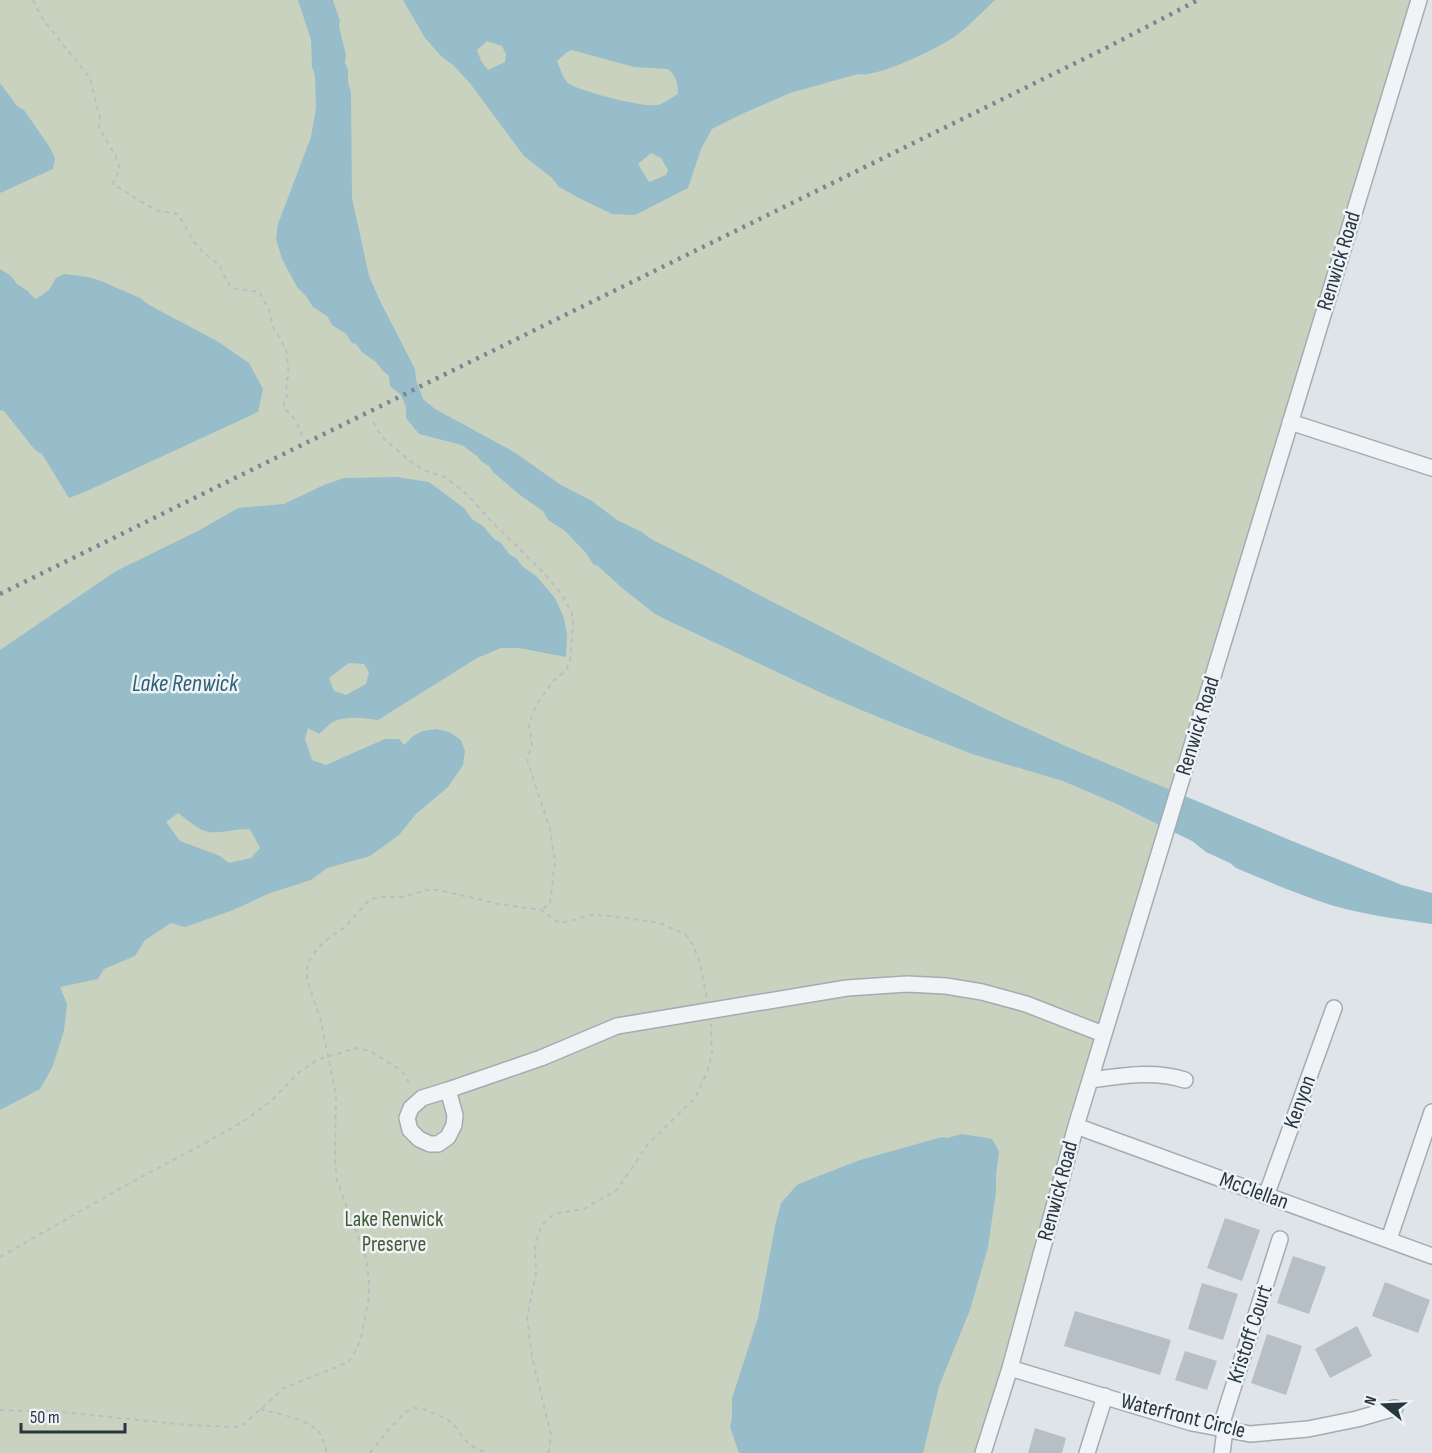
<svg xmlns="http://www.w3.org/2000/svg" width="1432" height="1453" viewBox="0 0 1432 1453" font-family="'Sofia Sans Condensed',sans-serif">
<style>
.green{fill:#c9d2bf}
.water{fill:#97bcca;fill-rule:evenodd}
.building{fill:#b5bfc5}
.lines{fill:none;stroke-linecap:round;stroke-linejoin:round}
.minor-casing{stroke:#a3acb2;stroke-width:18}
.path{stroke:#b8bfc3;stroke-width:2;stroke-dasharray:4.5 4.5;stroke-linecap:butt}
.minor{stroke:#f1f4f6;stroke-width:15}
.rail{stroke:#778892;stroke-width:4.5;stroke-dasharray:3 6;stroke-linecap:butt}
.labels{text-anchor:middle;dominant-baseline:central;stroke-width:5;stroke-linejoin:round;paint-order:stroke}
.street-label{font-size:22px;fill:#27363f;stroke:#edf3f6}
.park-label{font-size:22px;fill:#455c33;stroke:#edf3f6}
.water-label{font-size:24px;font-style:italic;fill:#2f6075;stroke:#edf3f6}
</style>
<rect width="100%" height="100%" fill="#dee4e8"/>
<path class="green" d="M 0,0 L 1420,0 L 975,1453 L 0,1453 Z"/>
<path class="water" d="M 298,0 L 333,0 L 340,21 L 339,26 L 346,55 L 345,63 L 348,70 L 348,82 L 351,93 L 352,198 L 369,276 L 380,301 L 415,369 L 416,380 L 423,399 L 435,409 L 514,452 L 561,485 L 592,501 L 617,520 L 642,532 L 651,539 L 703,565 L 763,597 L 916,675 L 1006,719 L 1070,748 L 1292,841 L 1402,885 L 1432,893 L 1432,924 C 1398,919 1365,915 1331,905 C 1299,895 1267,881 1236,868 L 1230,863 L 1206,852 L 1192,841 L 1117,804 L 1063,781 L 972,754 L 878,717 L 828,696 L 671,622 L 655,614 L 622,588 L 598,566 L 593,564 L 586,553 L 564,530 L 548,520 L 543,511 L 520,495 L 493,472 L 489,466 L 482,462 L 477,456 L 462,445 L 419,434 L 406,418 L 406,407 L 401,395 L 390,386 L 389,376 L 383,371 L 376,362 L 362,352 L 356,344 L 352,343 L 346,334 L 332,325 L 327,316 L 313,307 L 306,296 L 297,287 L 282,259 L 276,239 L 278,224 L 311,137 L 316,108 L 315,75 L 312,67 L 311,40 Z
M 403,0 L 995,0 C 982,12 970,25 957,35 C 941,47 875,79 858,74 L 790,93 L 744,113 L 712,129 L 701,149 L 688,188 L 635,215 L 612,214 L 579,198 L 559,187 L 552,178 L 524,156 L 469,82 L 453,65 L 441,56 L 425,38 ZM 487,41 L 502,46 L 506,54 L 505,62 L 488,70 L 481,61 L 477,50 ZM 572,50 L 634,67 L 668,69 C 676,76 678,83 678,94 C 672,97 665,103 658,105 C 645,108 576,91 567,82 C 562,76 560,68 557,61 L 567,52 ZM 651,153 L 661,158 L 668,170 L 666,175 L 649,182 L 638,164 Z
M 0,83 L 17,106 L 24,110 L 49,146 L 55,158 L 53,169 L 0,193 Z
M 0,269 L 11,276 L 17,284 L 28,291 L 31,295 L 36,299 L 49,290 L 56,278 L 64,274 L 88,277 L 101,281 L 140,298 L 149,305 L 217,341 L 249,363 L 263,389 L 258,412 L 87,491 L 69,498 L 42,454 L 35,450 L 4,411 L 0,410 Z
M 397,477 L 429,482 L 464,508 L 472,519 L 483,526 L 494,539 L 501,543 L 509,554 L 516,558 L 522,566 L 536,576 L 555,598 L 564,618 L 567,634 L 566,657 L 519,648 L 501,648 L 477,658 L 378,720 C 363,718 343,715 330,724 C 326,727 323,731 319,734 L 308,728 L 305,739 L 312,760 L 326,765 L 385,739 L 399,739 L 404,745 L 413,736 L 423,731 L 436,729 L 449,732 L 461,740 L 465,751 L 463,765 L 448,787 L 416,814 L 399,835 L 370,856 L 327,868 L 311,880 L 270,893 L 233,910 L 185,927 L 171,923 L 145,940 L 135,956 L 104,969 L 98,979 L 60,987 L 67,1004 L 64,1031 L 52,1068 L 40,1089 L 0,1110 L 0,650 L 116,571 L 200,530 L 238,508 L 284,504 L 324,485 L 344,478 ZM 349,663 L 364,664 L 369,672 L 366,684 L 346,695 L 334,691 L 329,678 ZM 178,813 C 185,818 193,825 202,830 C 215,836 235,828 250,829 L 260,848 L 251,858 L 229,863 L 220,856 L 180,841 L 166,822 Z
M 962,1134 L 987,1138 L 992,1139 L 995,1144 L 999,1152 L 996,1175 L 996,1192 L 988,1247 L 970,1310 L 939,1386 L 923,1453 L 739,1453 L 730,1427 L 732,1418 L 732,1398 L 758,1318 L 775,1226 L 781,1203 L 797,1185 L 816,1177 L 860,1160 L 942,1137 L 947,1138 Z"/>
<path class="building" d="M 1225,1218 L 1260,1230 L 1242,1281 L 1207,1268 Z
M 1293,1256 L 1326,1267 L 1309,1314 L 1277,1303 Z
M 1385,1282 L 1430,1300 L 1418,1333 L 1372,1316 Z
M 1202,1283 L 1238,1294 L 1223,1340 L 1188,1329 Z
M 1075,1311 L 1171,1340 L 1160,1375 L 1064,1346 Z
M 1357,1326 L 1372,1356 L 1330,1378 L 1315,1349 Z
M 1267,1334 L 1302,1346 L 1286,1395 L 1251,1383 Z
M 1185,1351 L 1217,1361 L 1207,1390 L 1175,1380 Z
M 1035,1428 L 1066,1438 L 1062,1453 L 1028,1453 Z"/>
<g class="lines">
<g class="minor-casing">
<path id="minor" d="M 1290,422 L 1432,468
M 1090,1080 C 1122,1076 1153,1070 1185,1080
M 448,1090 L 455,1115 L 454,1125 L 448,1137 L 438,1144 L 430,1144 L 419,1139 L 410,1130 L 407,1118 L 411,1108 L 422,1098 L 448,1090 L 541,1058 L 617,1026 L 847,988 L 907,984 L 946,986 L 982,992 L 1026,1004 L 1103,1034
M 1076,1126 L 1432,1256
M 1266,1196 L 1334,1008
M 1389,1239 L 1432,1112
M 1010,1368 L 1192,1423 L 1250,1434 L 1308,1429 L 1357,1419 L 1395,1408
M 1220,1429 L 1280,1239
M 983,1453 L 1010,1368 L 1076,1126 L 1419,0
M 1087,1453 L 1105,1396
M 1222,1453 L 1225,1430"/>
</g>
<path class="path" d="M 33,0 L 44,21 L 90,78 L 100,119 L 99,127 L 116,157 L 120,169 L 113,184 L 145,204 L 159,211 L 177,214 L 183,222 L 193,241 L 204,253 L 218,264 L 231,288 L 259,292 L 269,309 L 273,327 L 286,349 L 289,375 L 286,381 L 287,395 L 283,408 C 294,415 298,424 302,436
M 373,422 L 382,437 L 411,462 L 426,471 L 445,477 L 468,495 L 488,518 L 545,574 L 562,595 L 572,613 L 573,625 L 570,662 L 565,671 L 553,681 L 536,705 L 529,725 L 532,745 L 527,760 L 550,829 L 555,862 L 550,903 L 541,910
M 0,1257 L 130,1183 L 207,1142 L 244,1121 L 272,1100 L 298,1073 L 317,1060 L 356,1048 L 370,1051 L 402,1071 L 411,1087
M 260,1409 C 277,1414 306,1418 318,1431 C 323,1437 325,1446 327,1453
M 0,1410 L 61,1412 L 188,1425 L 235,1427 L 243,1425 L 284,1388 L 337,1367 L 349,1361 L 357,1349 L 362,1334 L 369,1297 L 369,1279 L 366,1258 L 359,1239 L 337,1181 L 335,1161 L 336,1095 L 321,1021 L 307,980 L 307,971 L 308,962 L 318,948 L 329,938 L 345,927 L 369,900 L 378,897 L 403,897 L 427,890 L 439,890 L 499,904 L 541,910 L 556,921 L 562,923 L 591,915 L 612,916 L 660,923 L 686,935 L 693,945 L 699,960 L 707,998
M 370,1453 L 390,1428 L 407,1411 L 415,1408 L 426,1410 L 447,1419 L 455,1426 L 462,1436 L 470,1445 L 486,1453
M 549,1453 L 551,1435 L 532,1357 L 527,1318 L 536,1273 L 535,1247 L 538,1235 L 542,1225 L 554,1214 L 584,1209 L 617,1190 L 648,1144 L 695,1098 L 708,1070 L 712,1054 L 711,1024"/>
<use href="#minor" class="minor"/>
<path class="rail" d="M 0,594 L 1108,47 L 1198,0"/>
</g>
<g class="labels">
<g class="street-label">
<text transform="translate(1339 261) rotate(-73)">Renwick Road</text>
<text transform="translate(1198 726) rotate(-73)">Renwick Road</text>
<text transform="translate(1300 1102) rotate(-70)">Kenyon</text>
<text transform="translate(1058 1191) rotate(-75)">Renwick Road</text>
<text transform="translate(1254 1191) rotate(20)">McClellan</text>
<text transform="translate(1250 1334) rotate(-72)">Kristoff Court</text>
<text transform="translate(1183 1416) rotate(14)">Waterfront Circle</text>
</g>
<g class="park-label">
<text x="394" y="1219">Lake Renwick<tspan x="394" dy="25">Preserve</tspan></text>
</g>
<g class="water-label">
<text x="185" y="683">Lake Renwick</text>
</g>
</g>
<g transform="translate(1384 1405) rotate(288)" stroke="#edf3f6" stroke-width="4.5" paint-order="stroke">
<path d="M0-4.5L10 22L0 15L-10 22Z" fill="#27363f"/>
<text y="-9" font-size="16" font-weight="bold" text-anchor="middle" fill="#27363f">N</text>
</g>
<path d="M21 1423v9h104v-9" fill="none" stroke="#27363f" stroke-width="3"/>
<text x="30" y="1423" font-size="18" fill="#27363f" stroke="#edf3f6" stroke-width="4.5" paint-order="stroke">50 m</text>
</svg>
